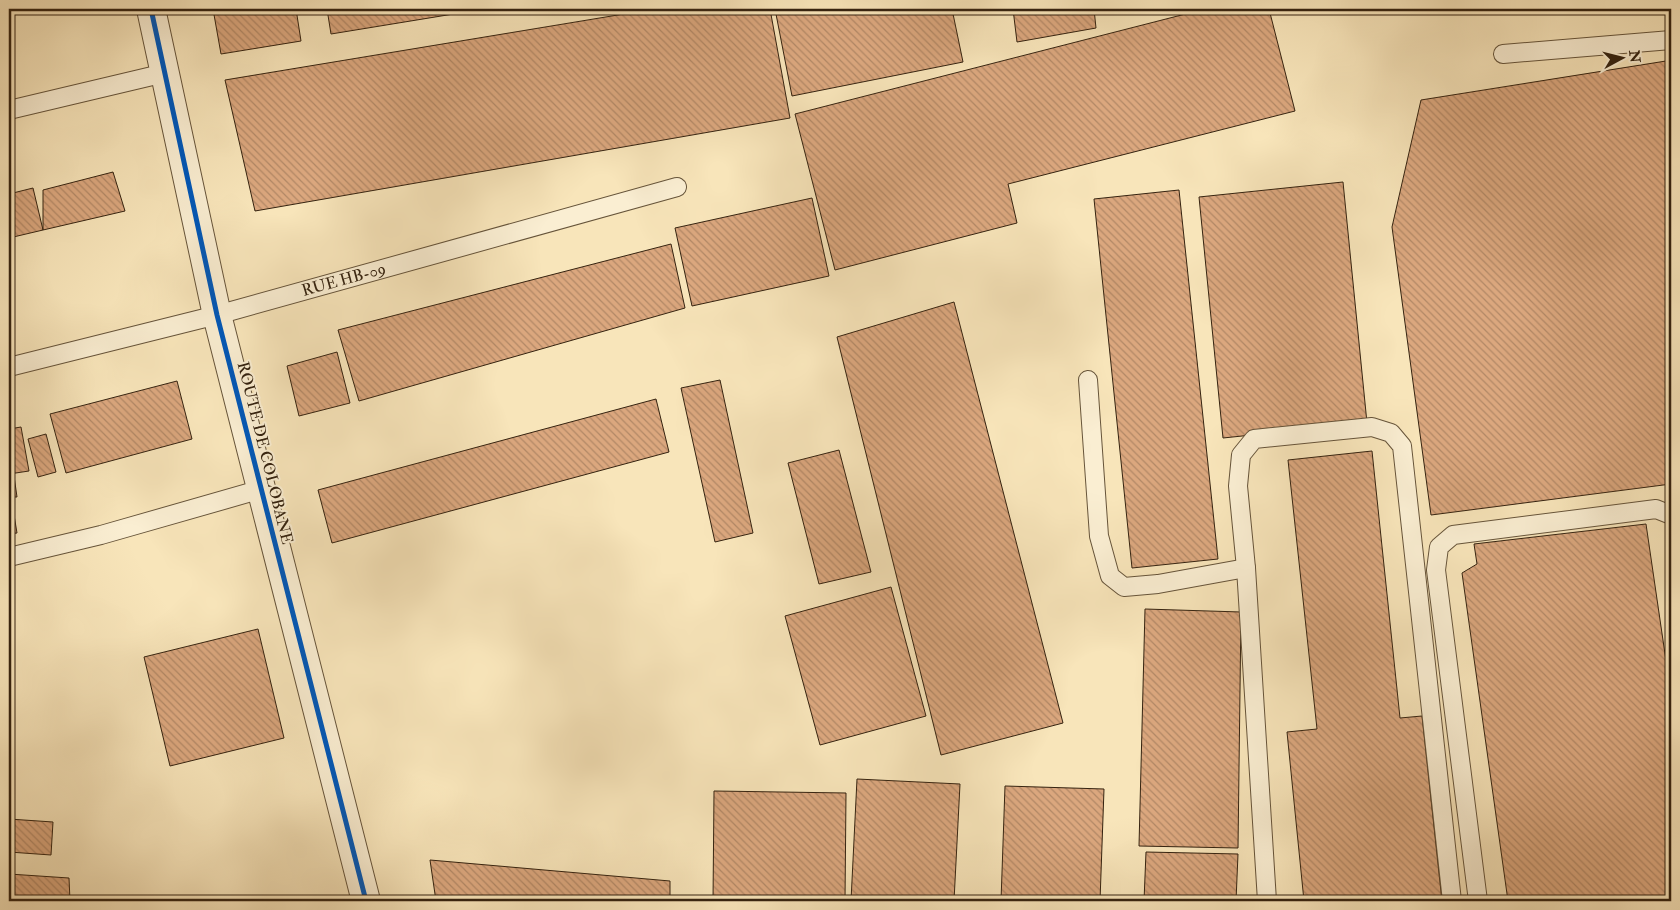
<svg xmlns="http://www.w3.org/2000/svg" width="1680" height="910" viewBox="0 0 1680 910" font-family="'IM FELL Double Pica',serif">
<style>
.building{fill:url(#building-back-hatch);stroke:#352310}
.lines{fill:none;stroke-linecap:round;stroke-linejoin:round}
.lane-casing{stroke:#66543a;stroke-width:20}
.street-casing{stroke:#66543a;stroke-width:30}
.lane{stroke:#faeed2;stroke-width:18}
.street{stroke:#faeed2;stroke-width:28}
.cycleway-casing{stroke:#faeed2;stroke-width:8}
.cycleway{stroke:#0057b8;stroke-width:5}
.labels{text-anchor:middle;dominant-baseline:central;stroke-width:4;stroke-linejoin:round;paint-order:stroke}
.street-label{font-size:16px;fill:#352310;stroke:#faeed2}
</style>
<defs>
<pattern id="building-back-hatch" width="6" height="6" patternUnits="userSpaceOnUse" patternTransform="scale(1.25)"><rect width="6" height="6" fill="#dba77e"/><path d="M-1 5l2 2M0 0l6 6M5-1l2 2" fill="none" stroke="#b28866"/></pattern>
</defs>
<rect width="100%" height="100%" fill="#f8e5ba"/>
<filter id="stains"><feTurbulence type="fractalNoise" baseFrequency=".004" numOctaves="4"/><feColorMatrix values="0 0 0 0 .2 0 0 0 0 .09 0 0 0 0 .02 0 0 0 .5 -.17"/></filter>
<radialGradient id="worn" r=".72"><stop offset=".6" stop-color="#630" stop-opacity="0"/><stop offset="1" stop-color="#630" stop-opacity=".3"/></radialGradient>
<path class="building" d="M 213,9 L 296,9 L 301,41 L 221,54 Z
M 327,9 L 484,9 L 331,34 Z
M 654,9 L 770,9 L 790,118 L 255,211 L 225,80 Z
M 775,9 L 952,9 L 963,62 L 792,96 Z
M 1013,9 L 1094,9 L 1096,28 L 1017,42 Z
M 1205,9 L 1269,9 L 1295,111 L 1008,184 L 1017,223 L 835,270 L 795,114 Z
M 1552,9 L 1598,9 L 1552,13 Z
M 1666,61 L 1671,61 L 1671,484 L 1431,515 L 1392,227 L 1421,100 Z
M 113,172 L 125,211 L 43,230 L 43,190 Z
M 1343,182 L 1367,423 L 1223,438 L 1199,197 Z
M 33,188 L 43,230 L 9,238 L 9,194 Z
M 1179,190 L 1218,559 L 1132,568 L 1094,199 Z
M 812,198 L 829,276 L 692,306 L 675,228 Z
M 671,244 L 685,308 L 359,401 L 338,330 Z
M 954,302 L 1063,723 L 941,755 L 837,337 Z
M 337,352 L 350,403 L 299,416 L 287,366 Z
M 720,380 L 753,533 L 715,542 L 681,388 Z
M 177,381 L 192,439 L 66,473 L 50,414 Z
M 656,399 L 669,452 L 332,543 L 318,490 Z
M 21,427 L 29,471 L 9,474 L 9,429 Z
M 46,434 L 56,472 L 38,477 L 28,439 Z
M 839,450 L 871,572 L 819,584 L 788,463 Z
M 1372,451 L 1400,718 L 1422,716 L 1442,901 L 1304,901 L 1287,732 L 1317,729 L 1288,460 Z
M 14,476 L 17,497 L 11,497 L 17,533 L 9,534 L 9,477 Z
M 1646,524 L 1671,695 L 1671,901 L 1508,901 L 1462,573 L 1477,564 L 1474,544 Z
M 891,587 L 926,716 L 820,745 L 785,616 Z
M 1145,609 L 1241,612 L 1238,848 L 1139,846 Z
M 258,629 L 284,738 L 170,766 L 144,657 Z
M 857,779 L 960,784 L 954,901 L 851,901 Z
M 1005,786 L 1104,789 L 1100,901 L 1001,901 Z
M 714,791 L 846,793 L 845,901 L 713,901 Z
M 9,819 L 53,822 L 51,855 L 9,852 Z
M 1146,852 L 1238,854 L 1236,901 L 1144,901 Z
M 430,860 L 670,881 L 670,901 L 436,901 Z
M 9,874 L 69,878 L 70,901 L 9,901 Z"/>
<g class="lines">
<g class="lane-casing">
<g id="lane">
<path d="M 1503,54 L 1671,40"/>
<path d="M 9,110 L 165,73"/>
<path id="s1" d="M 9,367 L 217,315 L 677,187"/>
<path d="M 1088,380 L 1099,536 L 1110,576 L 1124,587 L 1158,584 L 1246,568"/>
<path d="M 9,557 L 101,535 L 262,489"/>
<path d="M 1267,901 L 1246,568 L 1238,486 L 1241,455 L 1254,439 L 1372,427 L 1391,433 L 1402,446 L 1452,901"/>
<path d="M 1478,901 L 1436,570 L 1439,547 L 1453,535 L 1656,509 L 1671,515"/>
</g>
</g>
<g class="street-casing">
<path id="street" d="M 151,9 L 217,315 L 366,901"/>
</g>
<use href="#lane" class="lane"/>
<use href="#street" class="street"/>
<g class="cycleway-casing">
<path id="cycleway" d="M 151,9 L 217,315 L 366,901"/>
</g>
<use href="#cycleway" class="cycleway"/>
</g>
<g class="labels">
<g class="street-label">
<text stroke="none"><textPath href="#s1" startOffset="346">RUE HB-09</textPath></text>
<text transform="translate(265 453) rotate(76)">ROUTE DE COLOBANE</text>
</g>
</g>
<rect width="1680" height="910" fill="none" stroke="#f8e5ba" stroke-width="30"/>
<rect x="10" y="10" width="1660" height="890" fill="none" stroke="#352310" stroke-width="2.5"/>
<rect x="15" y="15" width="1650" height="880" fill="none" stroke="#352310"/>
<g transform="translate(1622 58) rotate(83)" stroke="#faeed2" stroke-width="4" paint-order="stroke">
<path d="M0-4L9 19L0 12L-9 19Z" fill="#352310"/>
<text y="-8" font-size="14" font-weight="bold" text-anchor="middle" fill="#352310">N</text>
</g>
<rect width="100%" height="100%" filter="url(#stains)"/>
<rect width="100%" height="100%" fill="url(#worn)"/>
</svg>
